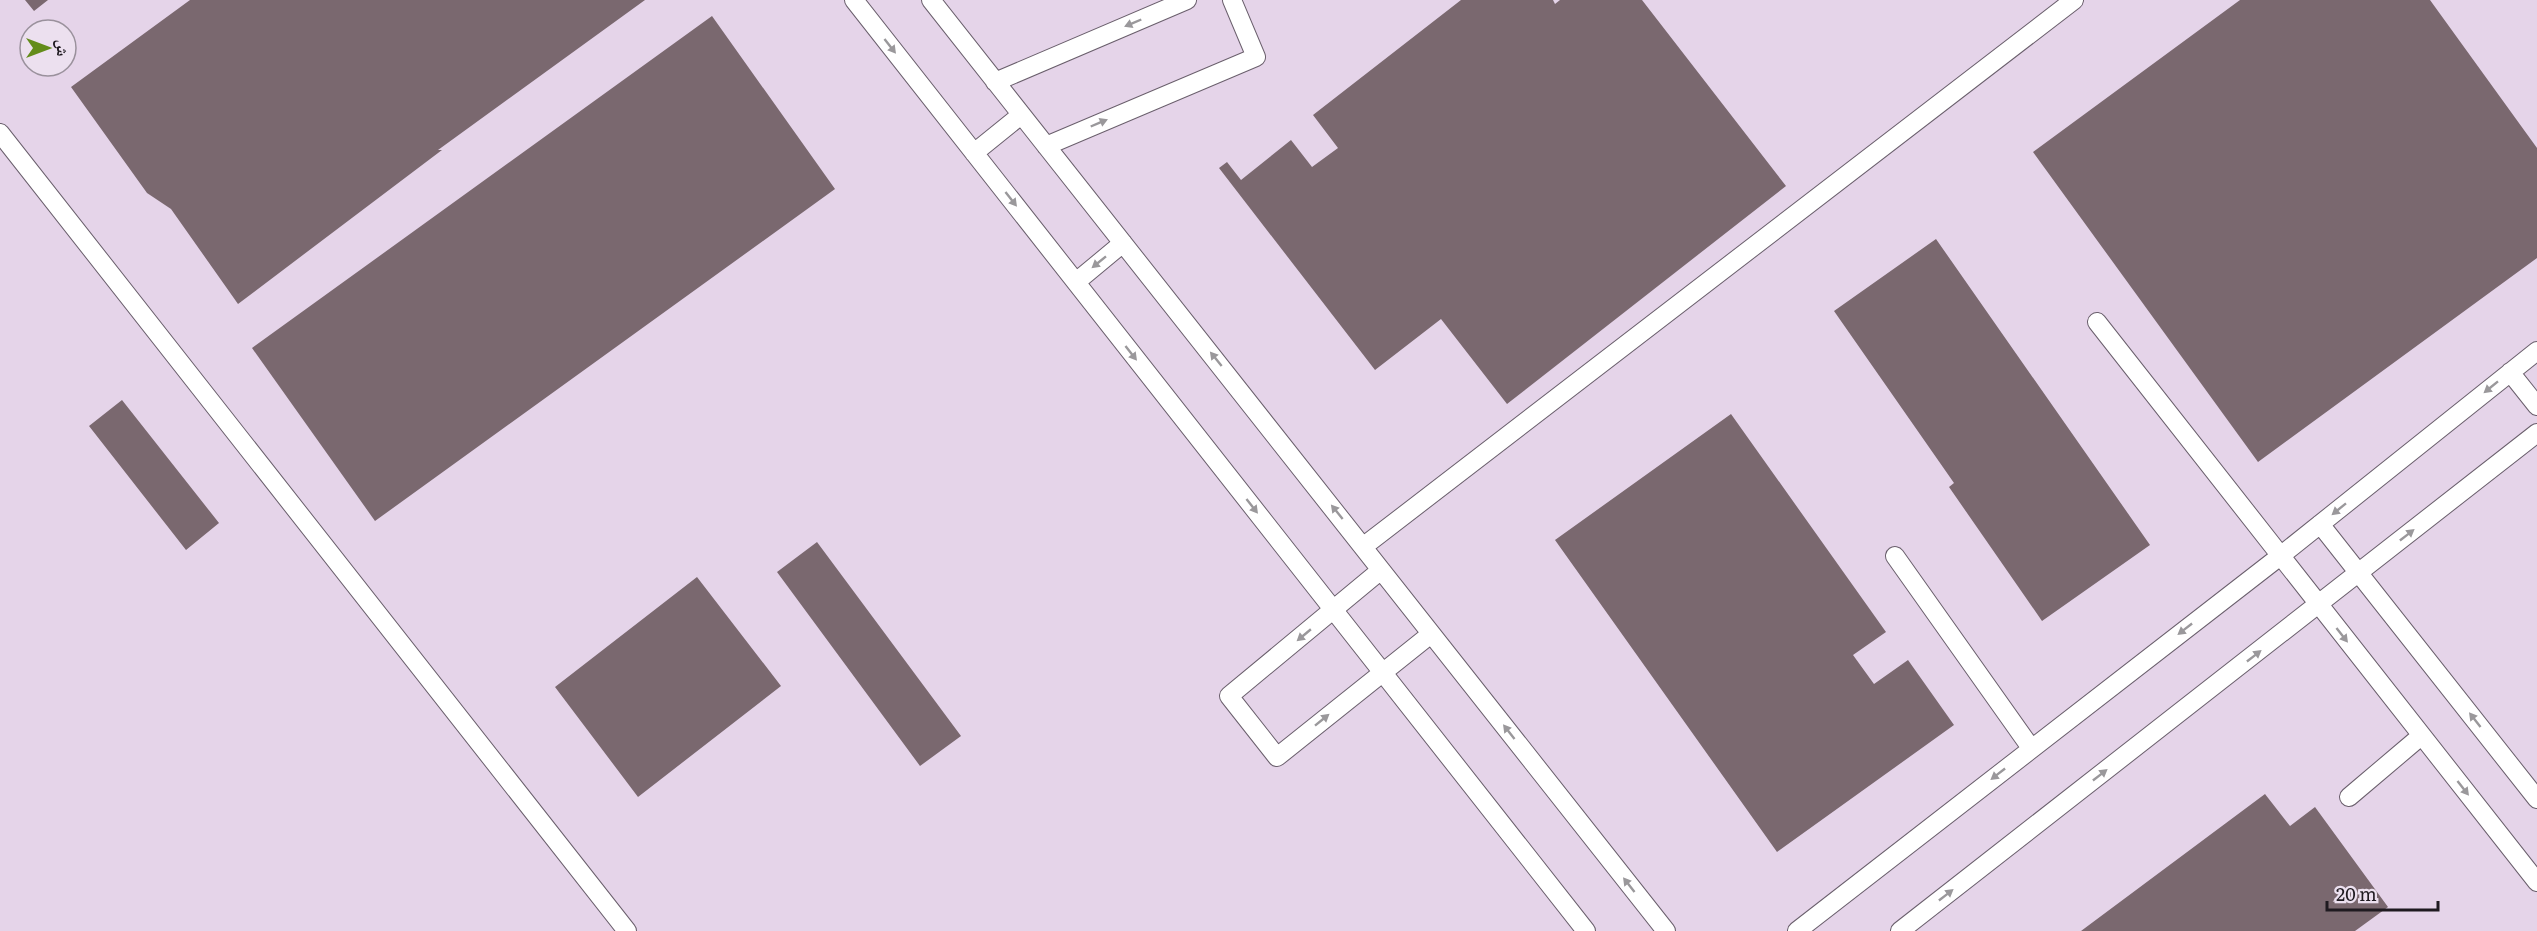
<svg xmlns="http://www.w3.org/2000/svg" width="2537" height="931" viewBox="0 0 2537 931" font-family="Literata,'Noto Naskh Arabic',serif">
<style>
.built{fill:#e5d4e9;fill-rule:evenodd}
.building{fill:#7a686f}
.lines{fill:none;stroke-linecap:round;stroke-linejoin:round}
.lane-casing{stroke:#6a5f6c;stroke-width:20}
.lane{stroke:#fff;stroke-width:18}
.oneway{fill:#9a989b}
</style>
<rect width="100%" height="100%" fill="#ece0ef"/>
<path class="built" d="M 0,0 L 2537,0 L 2537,931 L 0,931 ZM 30,30 L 66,30 L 66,66 L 30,66 Z"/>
<path class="building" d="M 25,0 L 48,0 L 34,11 Z
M 190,0 L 645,0 L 438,150 L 442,150 L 238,304 L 171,209 L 147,193 L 71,87 Z
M 1461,0 L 1553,0 L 1555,4 L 1560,0 L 1642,0 L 1786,186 L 1507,404 L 1441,319 L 1375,370 L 1219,168 L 1227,162 L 1241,180 L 1291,140 L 1312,167 L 1338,148 L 1313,115 Z
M 2240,0 L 2430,0 L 2537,148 L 2537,258 L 2258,462 L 2033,152 Z
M 712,16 L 835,189 L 375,521 L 252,348 Z
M 1936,239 L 2150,545 L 2042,621 L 1949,487 L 1954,483 L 1834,311 Z
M 122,400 L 219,523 L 186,550 L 89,426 Z
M 1731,414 L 1886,632 L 1853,655 L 1874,684 L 1908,660 L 1954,725 L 1777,852 L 1555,540 Z
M 817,542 L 961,736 L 920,766 L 777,572 Z
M 697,577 L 781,686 L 638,797 L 555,687 Z
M 2265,794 L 2290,826 L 2315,807 L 2388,907 L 2355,931 L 2081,931 Z"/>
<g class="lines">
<g class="lane-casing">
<path id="lane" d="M 854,0 L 1586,931
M 931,0 L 1666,931
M 995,82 L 1187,0
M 0,133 L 627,931
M 1046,146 L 1256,57 L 1232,0
M 974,153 L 1021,115
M 1076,282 L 1123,243
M 2097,322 L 2537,882
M 2510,372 L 2537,406
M 2320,524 L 2537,799
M 1364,546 L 2074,0
M 1895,556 L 2031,748
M 1381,570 L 1229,696 L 1277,757 L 1431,634
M 2349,797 L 2421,736
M 1797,931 L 2279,557 L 2537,351
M 1900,931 L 2537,433"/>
</g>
<use href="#lane" class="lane"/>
</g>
<defs><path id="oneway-solid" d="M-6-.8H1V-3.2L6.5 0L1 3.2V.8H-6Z" transform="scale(1.5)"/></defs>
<g class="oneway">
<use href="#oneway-solid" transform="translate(1133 23) rotate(157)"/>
<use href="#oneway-solid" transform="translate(890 46) rotate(52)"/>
<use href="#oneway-solid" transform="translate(1099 123) rotate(-23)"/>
<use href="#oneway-solid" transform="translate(1011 199) rotate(52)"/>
<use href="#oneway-solid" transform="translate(1099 262) rotate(141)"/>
<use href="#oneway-solid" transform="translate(1131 353) rotate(52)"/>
<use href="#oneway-solid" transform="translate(1216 359) rotate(-129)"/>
<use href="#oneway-solid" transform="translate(2491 387) rotate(141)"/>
<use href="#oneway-solid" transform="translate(1252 506) rotate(52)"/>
<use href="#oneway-solid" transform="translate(2339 509) rotate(141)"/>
<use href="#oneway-solid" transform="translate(1337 512) rotate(-129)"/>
<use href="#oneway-solid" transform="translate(2407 535) rotate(-38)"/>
<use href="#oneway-solid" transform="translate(2185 629) rotate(142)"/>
<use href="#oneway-solid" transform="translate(1304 635) rotate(140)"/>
<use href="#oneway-solid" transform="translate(2342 635) rotate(52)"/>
<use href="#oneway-solid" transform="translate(2254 656) rotate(-38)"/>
<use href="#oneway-solid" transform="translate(1322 720) rotate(-39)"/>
<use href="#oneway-solid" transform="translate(2475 720) rotate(-128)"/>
<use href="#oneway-solid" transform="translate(1509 732) rotate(-128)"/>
<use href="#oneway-solid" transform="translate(1998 774) rotate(142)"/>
<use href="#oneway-solid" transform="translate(2100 775) rotate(-38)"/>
<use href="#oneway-solid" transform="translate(2463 788) rotate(52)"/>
<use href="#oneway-solid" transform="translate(1629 885) rotate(-128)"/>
<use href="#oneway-solid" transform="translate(1946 895) rotate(-38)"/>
</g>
<g transform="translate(48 48) rotate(90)"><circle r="28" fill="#ece0ef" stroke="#9a919c" stroke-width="1.5"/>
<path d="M0-4.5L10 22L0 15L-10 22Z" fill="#638c1a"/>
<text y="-9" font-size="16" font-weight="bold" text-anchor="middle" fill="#1f1a20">ش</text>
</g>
<path d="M2327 901v9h111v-9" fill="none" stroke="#1f1a20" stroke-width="3"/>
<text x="2336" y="901" font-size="18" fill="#1f1a20" stroke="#ece0ef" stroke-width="4.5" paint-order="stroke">20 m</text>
</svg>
